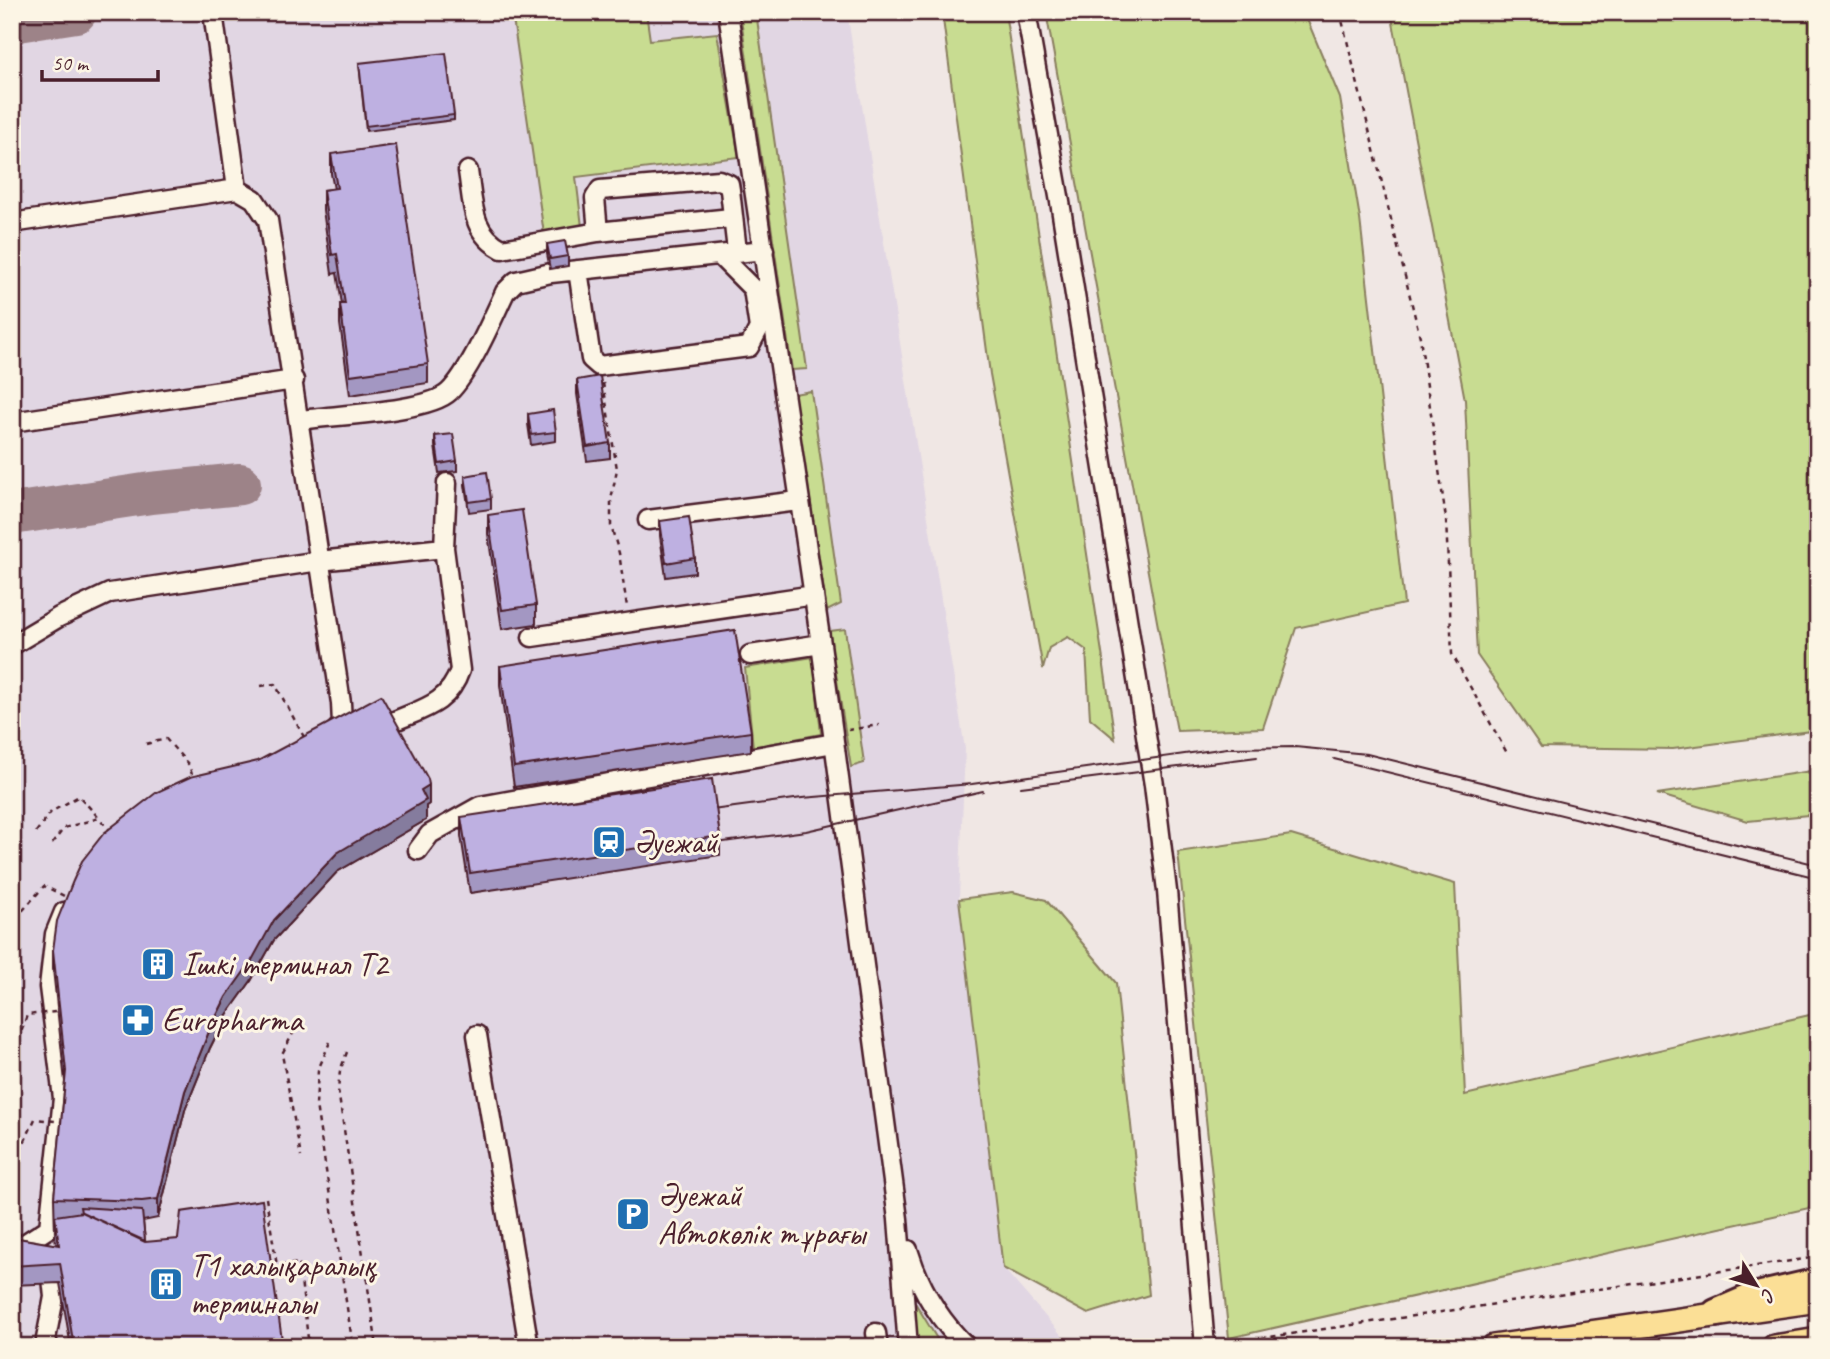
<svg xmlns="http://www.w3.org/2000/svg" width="1830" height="1359" viewBox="0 0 1830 1359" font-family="Caveat,sans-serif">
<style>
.built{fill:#e1d6e3}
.green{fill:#c8dc91;stroke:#897e5e;stroke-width:2}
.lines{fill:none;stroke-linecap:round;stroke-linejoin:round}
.taxiway{stroke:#9d8388;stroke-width:42}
.minor-casing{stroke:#4a1f2b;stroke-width:23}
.major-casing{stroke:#4a1f2b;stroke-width:28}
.highway-casing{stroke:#4a1f2b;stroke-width:32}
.path{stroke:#4a1f2b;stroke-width:2.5;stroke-dasharray:5 5;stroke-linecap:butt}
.minor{stroke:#fcf5e5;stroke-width:18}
.major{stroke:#fbdf96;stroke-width:23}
.highway{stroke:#fbdf96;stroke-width:26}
.tram{stroke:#4a1f2b;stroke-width:2}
.path-bridge{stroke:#4a1f2b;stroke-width:2.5;stroke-dasharray:5 5;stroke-linecap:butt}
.wall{fill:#a397c2;stroke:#4a1f2b;stroke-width:2}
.shaded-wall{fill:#857b9e;stroke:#4a1f2b;stroke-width:2}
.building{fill:#beb0e1;stroke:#4a1f2b;stroke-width:2}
.labels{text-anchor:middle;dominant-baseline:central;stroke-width:6;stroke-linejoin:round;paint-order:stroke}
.poi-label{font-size:33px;fill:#4a1f2b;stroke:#fcf5e5;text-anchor:start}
</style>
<rect width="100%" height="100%" fill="#f0e7e4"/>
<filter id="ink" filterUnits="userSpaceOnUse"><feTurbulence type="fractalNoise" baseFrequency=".0143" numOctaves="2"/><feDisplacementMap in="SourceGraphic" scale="14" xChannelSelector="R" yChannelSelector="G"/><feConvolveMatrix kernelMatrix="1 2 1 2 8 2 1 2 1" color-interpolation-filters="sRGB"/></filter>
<g filter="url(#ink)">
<path class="built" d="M 12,12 L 847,12 L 965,749 L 959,899 L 1003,1268 L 1072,1347 L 12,1347 Z"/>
<path class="green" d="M 512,12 L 646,12 L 650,40 L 717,33 L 739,157 L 576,177 L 583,235 L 545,241 Z
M 740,12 L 756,12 L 807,369 L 792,370 Z
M 942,12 L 1005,12 L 1115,739 L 1090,718 L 1086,650 L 1068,637 L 1049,648 L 1043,669 L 990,374 Z
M 1046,12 L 1304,12 L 1340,98 L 1360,219 L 1404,604 L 1296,628 L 1263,728 L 1177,731 Z
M 1391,12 L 1818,12 L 1818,730 L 1673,749 L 1541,747 L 1477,655 L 1465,400 Z
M 811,391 L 841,604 L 827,611 L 794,394 Z
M 845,629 L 864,763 L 851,767 L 829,631 Z
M 813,657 L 821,734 L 753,747 L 745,668 Z
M 1818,770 L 1818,814 L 1748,821 L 1657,794 Z
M 1291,835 L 1455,884 L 1465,1095 L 1818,1013 L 1818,1206 L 1229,1338 L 1178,852 Z
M 1013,892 L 1046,900 L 1116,983 L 1149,1295 L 1088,1314 L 1003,1268 L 959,899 Z
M 908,1291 L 942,1347 L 915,1347 Z"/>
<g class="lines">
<path class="taxiway" d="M 12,22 L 76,12
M 12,514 L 151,493 L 240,484"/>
<g class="minor-casing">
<path id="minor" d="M 213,12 L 237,189
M 728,12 L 821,644 L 898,1219 L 908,1347
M 1026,12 L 1060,202 L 1154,785 L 1167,891 L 1205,1347
M 468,171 C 473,203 471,233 502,249 L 598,232 L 731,218
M 12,223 L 237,189 L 254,199 L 268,220 L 341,703 L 342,724 L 333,734
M 598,232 L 595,198 L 600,190 L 719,180 L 729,184 L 730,190 L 737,251
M 578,270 L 591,359 L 599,366 L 749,347 L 759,328 L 753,289 L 719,255
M 301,420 C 333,415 428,412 449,392 C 469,373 493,318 505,292 L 516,281 L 551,273 L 764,250
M 12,422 L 294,380
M 648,520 L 798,501
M 532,637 L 814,595
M 12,645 L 59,617 L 110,593 L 319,561 L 444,548 L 447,483
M 750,655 L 821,644
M 388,724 C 420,709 448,706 460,670 L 444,548
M 418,850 L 430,834 L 480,806 L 834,743
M 477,1035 L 529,1347
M 908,1250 C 919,1286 939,1320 967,1347
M 12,1252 L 49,1228 L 63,1098 L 49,987 L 55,934 L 64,912
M 876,1333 L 878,1347
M 49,1347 L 46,1339 L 54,1297 L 50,1259"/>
</g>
<g class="major-casing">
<path id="major" d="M 1493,1347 L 1818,1300
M 1774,1347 L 1818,1340"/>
</g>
<g class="highway-casing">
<path id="highway" d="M 1716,1313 L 1753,1297 L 1818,1282"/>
</g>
<path class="path" d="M 1340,12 L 1420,337 L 1446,519 L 1452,654 L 1507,753
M 603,383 L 617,469 L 611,500 L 611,526 L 619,553 L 627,607
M 848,730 L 879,725
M 36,832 L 51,812 L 79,796 L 99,818
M 299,1022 L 282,1054 L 301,1157
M 330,1042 L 318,1070 L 316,1105 L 353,1347
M 347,1052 L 340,1071 L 338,1090 L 377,1347
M 12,1061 L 15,1080
M 266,1198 L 277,1266
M 271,1267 L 299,1263 L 309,1347
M 1222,1344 L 1818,1257"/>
<use href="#minor" class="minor"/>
<use href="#major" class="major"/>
<use href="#highway" class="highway"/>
<path class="tram" d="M 1334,759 L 1818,878
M 1021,787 L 1257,757
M 697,812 L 802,798 L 972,784 L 1227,748 L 1295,747 L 1367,754 L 1818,865
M 701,845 L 806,831 L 983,791"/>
<path class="path-bridge" d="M 261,686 L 275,684 L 304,737
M 146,744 L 166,739 L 189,765 L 193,778
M 52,844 L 64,828 L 99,818 L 109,829
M 17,939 L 18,916 L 44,886 L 66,897
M 12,1059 L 27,1015 L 55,1012
M 12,1169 L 35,1119 L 64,1122"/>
</g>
<path class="wall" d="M 359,63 L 454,115 L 454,120 L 366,131 Z
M 331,154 L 428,364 L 428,383 L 350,395 L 340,324 L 340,304 L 342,304 L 337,273 L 332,274 L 323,210 L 323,190 L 334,189 L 331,174 Z
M 547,244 L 568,256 L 568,266 L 550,269 L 547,254 Z
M 577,380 L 610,443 L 610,458 L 587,461 L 577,394 Z
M 528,414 L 556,432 L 556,441 L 531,445 L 528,424 Z
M 435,436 L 457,461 L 457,471 L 439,473 L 435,446 Z
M 465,476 L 491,499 L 491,509 L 469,512 L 465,485 Z
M 488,515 L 536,605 L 536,624 L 502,629 L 488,534 Z
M 660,521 L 695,558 L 695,573 L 666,577 L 660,536 Z
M 500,666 L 751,732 L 751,751 L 514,787 L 500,685 Z
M 429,804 L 426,806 L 426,820 L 337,872 L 274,940 L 251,981 L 226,1016 L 210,1048 L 185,1110 L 158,1218 L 143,1221 L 145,1241 L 283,1347 L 71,1347 L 60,1283 L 12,1285 L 12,1237 L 56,1245 L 55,1235 L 54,1198 L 65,1082 L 53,969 L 53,950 Z
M 461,817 L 720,836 L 720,855 L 470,893 L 461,836 Z"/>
<path class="shaded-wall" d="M 429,785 L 429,804 L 426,806 L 426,820 L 337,872 L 274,940 L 251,981 L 226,1016 L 210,1048 L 185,1110 L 158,1218 L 158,1199 L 185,1091 L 210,1029 L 226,997 L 274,920 L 337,853 L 421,790 Z"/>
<path class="building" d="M 446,53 L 454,115 L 366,126 L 359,63 Z
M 396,145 L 428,364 L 350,375 L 340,304 L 345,304 L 337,254 L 332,255 L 323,190 L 337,188 L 331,154 Z
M 565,241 L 568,256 L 550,259 L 547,244 Z
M 600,376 L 610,443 L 587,447 L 577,380 Z
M 553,410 L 556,432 L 531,435 L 528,414 Z
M 453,434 L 457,461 L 439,464 L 435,436 Z
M 487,472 L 491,499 L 469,502 L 465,476 Z
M 522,510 L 536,605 L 502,610 L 488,515 Z
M 689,517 L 695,558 L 666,563 L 660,521 Z
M 735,630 L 751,732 L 514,767 L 500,666 Z
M 381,695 L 428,779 L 429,785 L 421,790 L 426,800 L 337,853 L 274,920 L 251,962 L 226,997 L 210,1029 L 185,1091 L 158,1199 L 142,1201 L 54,1198 L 66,1071 L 53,950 L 57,921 L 73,881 L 82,861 L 104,833 L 157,792 L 190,777 L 258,761 Z
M 712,779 L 720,836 L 470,873 L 461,817 Z
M 262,1200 L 283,1347 L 74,1347 L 60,1263 L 12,1266 L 12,1237 L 59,1245 L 55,1216 L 82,1212 L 145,1242 L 178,1239 L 181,1212 Z
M 80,1207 L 142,1211 L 145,1241 L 81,1212 Z"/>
</g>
<defs>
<g id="station-square" transform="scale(1.75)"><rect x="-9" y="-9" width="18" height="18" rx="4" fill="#1f6fb2" stroke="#fcf5e5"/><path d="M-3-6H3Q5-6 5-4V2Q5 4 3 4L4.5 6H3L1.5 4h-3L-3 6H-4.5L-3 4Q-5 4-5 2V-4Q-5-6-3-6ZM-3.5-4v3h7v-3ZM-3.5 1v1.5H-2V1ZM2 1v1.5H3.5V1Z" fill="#fff"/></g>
<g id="building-square" transform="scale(1.75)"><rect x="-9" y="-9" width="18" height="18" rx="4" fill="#1f6fb2" stroke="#fcf5e5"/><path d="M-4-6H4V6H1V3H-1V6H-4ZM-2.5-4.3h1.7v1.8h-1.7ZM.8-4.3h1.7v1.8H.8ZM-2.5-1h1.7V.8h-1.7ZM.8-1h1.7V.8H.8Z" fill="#fff"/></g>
<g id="pharmacy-square" transform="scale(1.75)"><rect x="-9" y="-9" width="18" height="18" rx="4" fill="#1f6fb2" stroke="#fcf5e5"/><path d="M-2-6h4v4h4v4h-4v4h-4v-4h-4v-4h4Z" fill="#fff"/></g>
<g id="parking-square" transform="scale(1.75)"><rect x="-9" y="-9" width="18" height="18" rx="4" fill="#1f6fb2" stroke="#fcf5e5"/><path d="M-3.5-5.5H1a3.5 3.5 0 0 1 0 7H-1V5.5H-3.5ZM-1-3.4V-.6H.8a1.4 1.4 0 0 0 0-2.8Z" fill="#fff"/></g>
</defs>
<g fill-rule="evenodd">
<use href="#station-square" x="609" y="842"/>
<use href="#building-square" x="158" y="964"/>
<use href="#pharmacy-square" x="138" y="1020"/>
<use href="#parking-square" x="633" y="1214"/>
<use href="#building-square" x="166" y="1284"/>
</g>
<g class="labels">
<g class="poi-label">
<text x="634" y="842">Әуежай</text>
<text x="182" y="964">Ішкі терминал T2</text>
<text x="162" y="1020">Europharma</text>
<text x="658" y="1195">Әуежай<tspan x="658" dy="38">Автокөлік тұрағы</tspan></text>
<text x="190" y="1265">T1 халықаралық<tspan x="190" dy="38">терминалы</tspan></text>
</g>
</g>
<rect width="1830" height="1359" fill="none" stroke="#fcf5e5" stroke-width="42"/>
<rect x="21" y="21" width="1788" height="1317" fill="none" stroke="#4a1f2b" stroke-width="2.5" filter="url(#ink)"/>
<g transform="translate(1756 1285) rotate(127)" stroke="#fcf5e5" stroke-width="5" paint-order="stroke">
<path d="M0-5L12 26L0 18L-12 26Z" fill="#4a1f2b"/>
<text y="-10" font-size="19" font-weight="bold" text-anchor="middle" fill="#4a1f2b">С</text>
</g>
<path d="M42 70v10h116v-10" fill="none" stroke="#4a1f2b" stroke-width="3.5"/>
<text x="52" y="70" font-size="21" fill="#4a1f2b" stroke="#fcf5e5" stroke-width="5" paint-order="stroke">50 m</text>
</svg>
